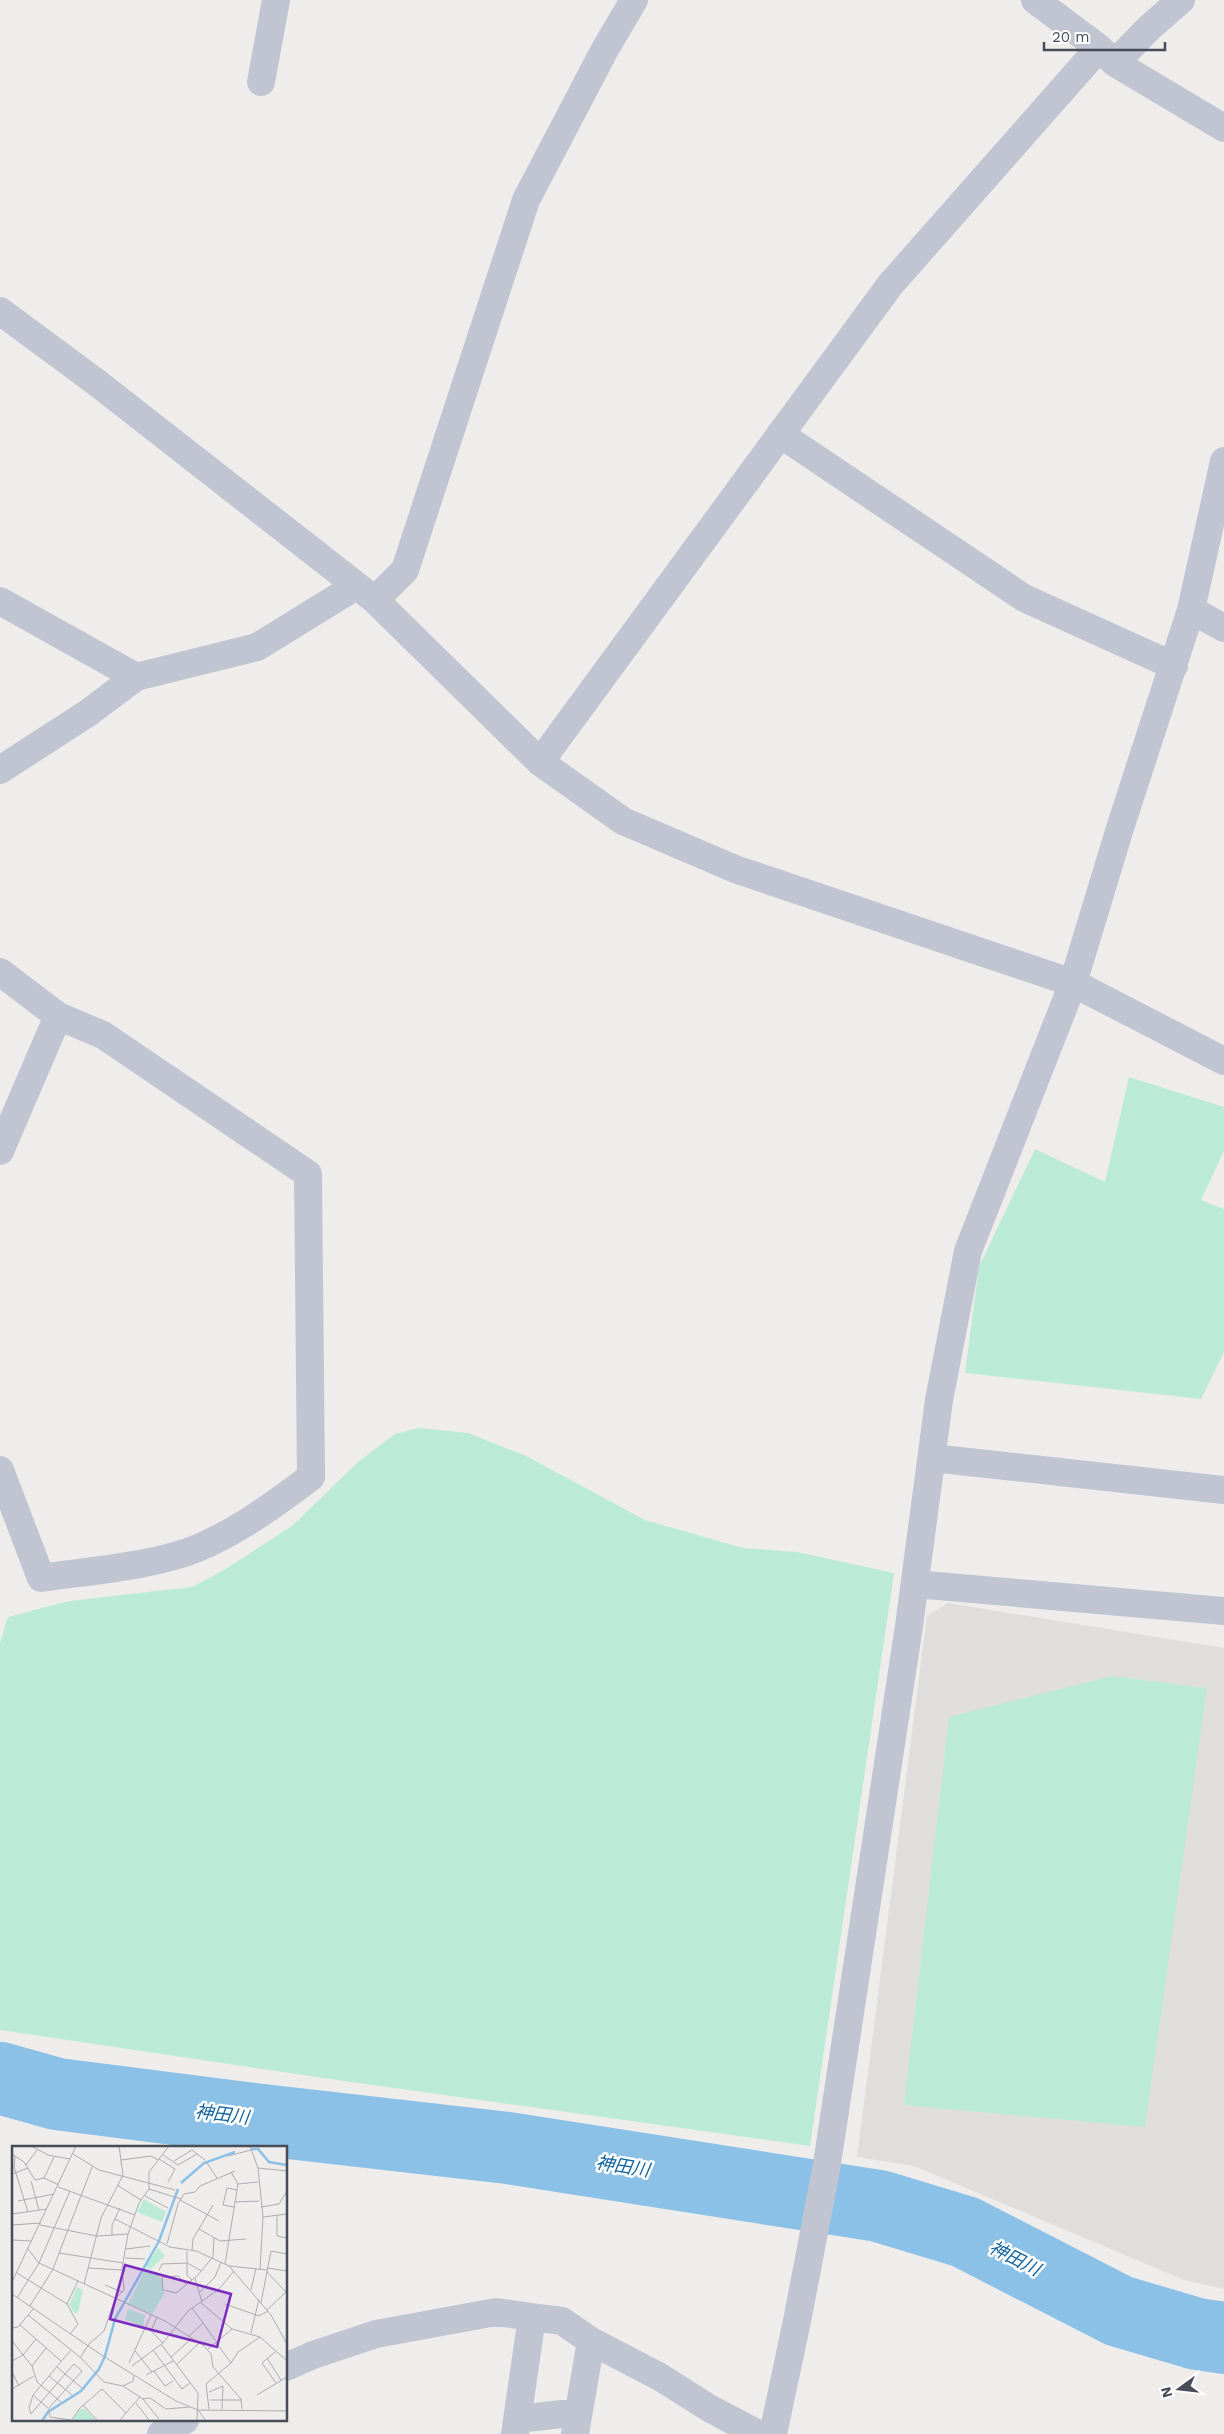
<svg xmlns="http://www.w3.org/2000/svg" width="1224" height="2434" viewBox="0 0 1224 2434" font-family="'Work Sans','Noto Sans JP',sans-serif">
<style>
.education{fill:#e0dedd}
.green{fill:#bbebd7}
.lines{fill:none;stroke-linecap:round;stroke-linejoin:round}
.river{stroke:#8bc1e6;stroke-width:72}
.street{stroke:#c0c5d1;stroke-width:28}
.labels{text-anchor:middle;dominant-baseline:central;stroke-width:5;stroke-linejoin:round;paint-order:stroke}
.water-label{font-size:18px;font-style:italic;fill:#14659d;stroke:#fff}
.inset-river{fill:none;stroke:#8bc1e6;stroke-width:2.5}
.inset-road{fill:none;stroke:#abacb1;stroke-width:1}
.view{fill:#7b2cbf;fill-opacity:0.15;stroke:#7b2cbf;stroke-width:2.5}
.inset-edge{fill:none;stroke:#464c58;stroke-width:2.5}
</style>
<rect width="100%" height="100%" fill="#efecec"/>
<path class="education" d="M 948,1603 L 1224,1648 L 1224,2289 L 1184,2280 L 914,2166 L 857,2157 L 927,1616 Z"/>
<path class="green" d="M 1129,1077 L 1224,1107 L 1224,1151 L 1201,1200 L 1224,1209 L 1224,1352 L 1201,1399 L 965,1373 L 979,1267 L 1035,1149 L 1105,1182 Z
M 419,1428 L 468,1433 L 526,1456 L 645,1520 L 743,1548 L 797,1552 L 894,1573 L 810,2146 L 337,2080 L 0,2030 L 0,1643 L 8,1617 L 69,1601 L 192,1587 L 224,1570 L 292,1526 L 358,1462 L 395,1434 Z
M 1112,1676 L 1207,1688 L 1145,2127 L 904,2105 L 949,1717 Z"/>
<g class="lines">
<path class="river" d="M 0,2078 L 57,2094 L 253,2119 L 508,2148 L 879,2206 L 965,2232 L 1119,2311 L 1197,2334 L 1224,2338"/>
<path class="street" d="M 1035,0 L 1099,48 L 1115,63 L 1224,128
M 1115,63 L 1149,28 L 1181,0
M 261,82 L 276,0
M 0,311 L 96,382 L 375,600 L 540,762 L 623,821 L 735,869 L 1073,983 L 1224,1061
M 780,434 L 1024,598 L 1174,666
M 375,600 L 405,570 L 526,200 L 604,51 L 634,0
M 0,601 L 136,677
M 1191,610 L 1224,628
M 540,762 L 890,285 L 1099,48
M 0,770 L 88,713 L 136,677 L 257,647 L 356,586
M 0,972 L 58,1016 L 103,1035 L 308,1174 L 311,1477 C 275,1504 240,1530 198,1548 C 155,1566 89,1571 41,1578 L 0,1470
M 0,1151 L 58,1016
M 932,1458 L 1224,1490
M 915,1584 L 1224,1611
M 286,2367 L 313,2355 L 376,2334 L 496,2312 L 532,2317 L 562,2321 L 591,2341 L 660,2377 L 709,2408 L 758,2434
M 518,2419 L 579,2412
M 161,2434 L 185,2420
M 515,2434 L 532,2317
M 575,2434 L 591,2341
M 773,2434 L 797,2321 L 826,2170 L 909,1626 L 939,1400 L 968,1251 L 1073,983 L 1120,828 L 1191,610 L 1224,461"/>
</g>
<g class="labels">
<g class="water-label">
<text transform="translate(222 2114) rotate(7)">神田川</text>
<text transform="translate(623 2166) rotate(9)">神田川</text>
<text transform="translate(1015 2258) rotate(27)">神田川</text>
</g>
</g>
<g transform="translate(12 2146)">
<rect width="275" height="275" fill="#efecec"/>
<path d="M 132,53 L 154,66 L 150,76 L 125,66 ZM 146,102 L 153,110 L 138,123 L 133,120 ZM 134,122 L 148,129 L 152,148 L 140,168 L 116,158 ZM 65,141 L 71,144 L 66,166 L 63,168 L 57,159 ZM 116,163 L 133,169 L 131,181 L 113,173 ZM 68,263 L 73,263 L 85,275 L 60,275 Z" fill="#bbebd7"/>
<path class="inset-river" d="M 239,3 L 246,3 L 257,16 L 275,19M 169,37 L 192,17 L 223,6M 30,275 L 36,266 L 69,245 L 87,223 L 93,210 L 103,173 L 147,95 L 166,43"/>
<path class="inset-road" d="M 19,0 L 36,9 L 58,13M 238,0 L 246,22 L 251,71 L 248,123M 0,8 L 12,16 L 23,34 L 32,32 L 47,39M 61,8 L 87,24 L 163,44M 151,9 L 166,19 L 185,8M 3,10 L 2,21 L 16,66M 216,10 L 239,4M 147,13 L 163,23 L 156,36M 109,14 L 139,10 L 146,14M 162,15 L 180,4 L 193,14M 195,17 L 205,32M 14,19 L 25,4M 246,22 L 275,25M 219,26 L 226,38 L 246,36M 0,28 L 16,22M 32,32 L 42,11M 19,35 L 27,64M 105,39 L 129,54M 46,41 L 123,69M 137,43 L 169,53M 133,50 L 156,62M 168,54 L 207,75M 6,55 L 42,48M 223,56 L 247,55M 222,61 L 211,59 L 215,42 L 225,44M 249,61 L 267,58 L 275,45M 0,68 L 35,63M 265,69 L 265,90 L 275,92M 251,71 L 275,68M 103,73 L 158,101 L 184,105 L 217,120 L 259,169 L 275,198M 0,79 L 29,77M 28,79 L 85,90 L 116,88M 187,83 L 208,95 L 234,93M 100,90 L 100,79 L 108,62M 0,94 L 20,95M 0,97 L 0,126M 155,98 L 166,58 L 172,48 L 183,46 L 188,40 L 223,25M 16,103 L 27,117 L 153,175 L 192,200 L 199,208 L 201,221 L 229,253 L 230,263M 114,103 L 138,100M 180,104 L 181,93 L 201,59M 175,105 L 175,129 L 180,134M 47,107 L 111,117M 201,111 L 202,92M 113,112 L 133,113M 213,118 L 226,38M 217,120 L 255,124M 76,122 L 110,124M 256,122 L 275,125M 147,124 L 150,118 L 175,117 L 190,125M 255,126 L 274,146M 5,127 L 55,158 L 66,178 L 58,188M 183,132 L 190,156M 0,136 L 64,0M 72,138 L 89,72 L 111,29 L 107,0M 174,138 L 166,130 L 150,131 L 151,144 L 164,147 L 185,130 L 201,111M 93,139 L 110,146M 239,144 L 244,122M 188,146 L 203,131 L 209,116M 0,148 L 91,210 L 164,255 L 186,264 L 194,275M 5,152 L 27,117 L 58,45M 189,157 L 220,183 L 248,191 L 275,215M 249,157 L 259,105 L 275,108M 55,158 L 66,135M 213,158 L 247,170 L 256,165M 18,160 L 41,123 L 80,21M 180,162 L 204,195M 255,164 L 274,146 L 275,139M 16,169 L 69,212 L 92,236 L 111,240 L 131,253 L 147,273M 145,171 L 139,185 L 151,197M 8,179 L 49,215M 0,182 L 6,181 L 22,162M 239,187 L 247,153M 176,191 L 191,177M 0,195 L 20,220 L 25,236 L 49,256M 204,196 L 219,217M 149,198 L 186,247 L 185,275M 196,203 L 220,183M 141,204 L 170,243 L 178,237M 123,205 L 140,226M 263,206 L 250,217 L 264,237M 159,211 L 179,193M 68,212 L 77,198 L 92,185 L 103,153 L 112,144 L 110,122 L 116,88 L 127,57 L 137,43 L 137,26 L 157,0M 255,212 L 269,234M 0,215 L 11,209 L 24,193M 117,217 L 139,169M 164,219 L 187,197M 20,220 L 34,202M 120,220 L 151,197 L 176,165 L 207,143 L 222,125M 142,225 L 153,240 L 161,235M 0,226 L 7,240M 134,229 L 161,215M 37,230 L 60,249M 111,240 L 121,235 L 122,230M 0,243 L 22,230M 197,246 L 211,240M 21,249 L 37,263 L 38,271 L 59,274M 245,249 L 275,231M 131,253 L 138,252 L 154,263 L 178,261M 198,254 L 230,254M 124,257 L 138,275M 71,259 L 86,275M 37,262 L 70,225 L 62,218 L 53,228 L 45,221M 197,263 L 194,238 L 219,217 L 226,206 L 248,191M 210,263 L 211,240M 186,264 L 275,265M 19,268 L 17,262 L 21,249 L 58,205M 19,268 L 53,228 L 70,242M 59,275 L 68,262 L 90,243 L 114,267M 107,275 L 128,251"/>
<path class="view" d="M 113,119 L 219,148 L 205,201 L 98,173 Z"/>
<rect width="275" height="275" class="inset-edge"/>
</g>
<g transform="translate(1179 2389) rotate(255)" stroke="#ffffff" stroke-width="4" paint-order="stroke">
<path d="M0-4L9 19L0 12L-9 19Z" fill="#464c58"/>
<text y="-8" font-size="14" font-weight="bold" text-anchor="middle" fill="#464c58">N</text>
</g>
<path d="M1044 42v8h121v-8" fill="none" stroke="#464c58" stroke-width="2.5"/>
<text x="1052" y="42" font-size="15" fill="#464c58" stroke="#ffffff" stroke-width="4" paint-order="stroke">20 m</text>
</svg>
